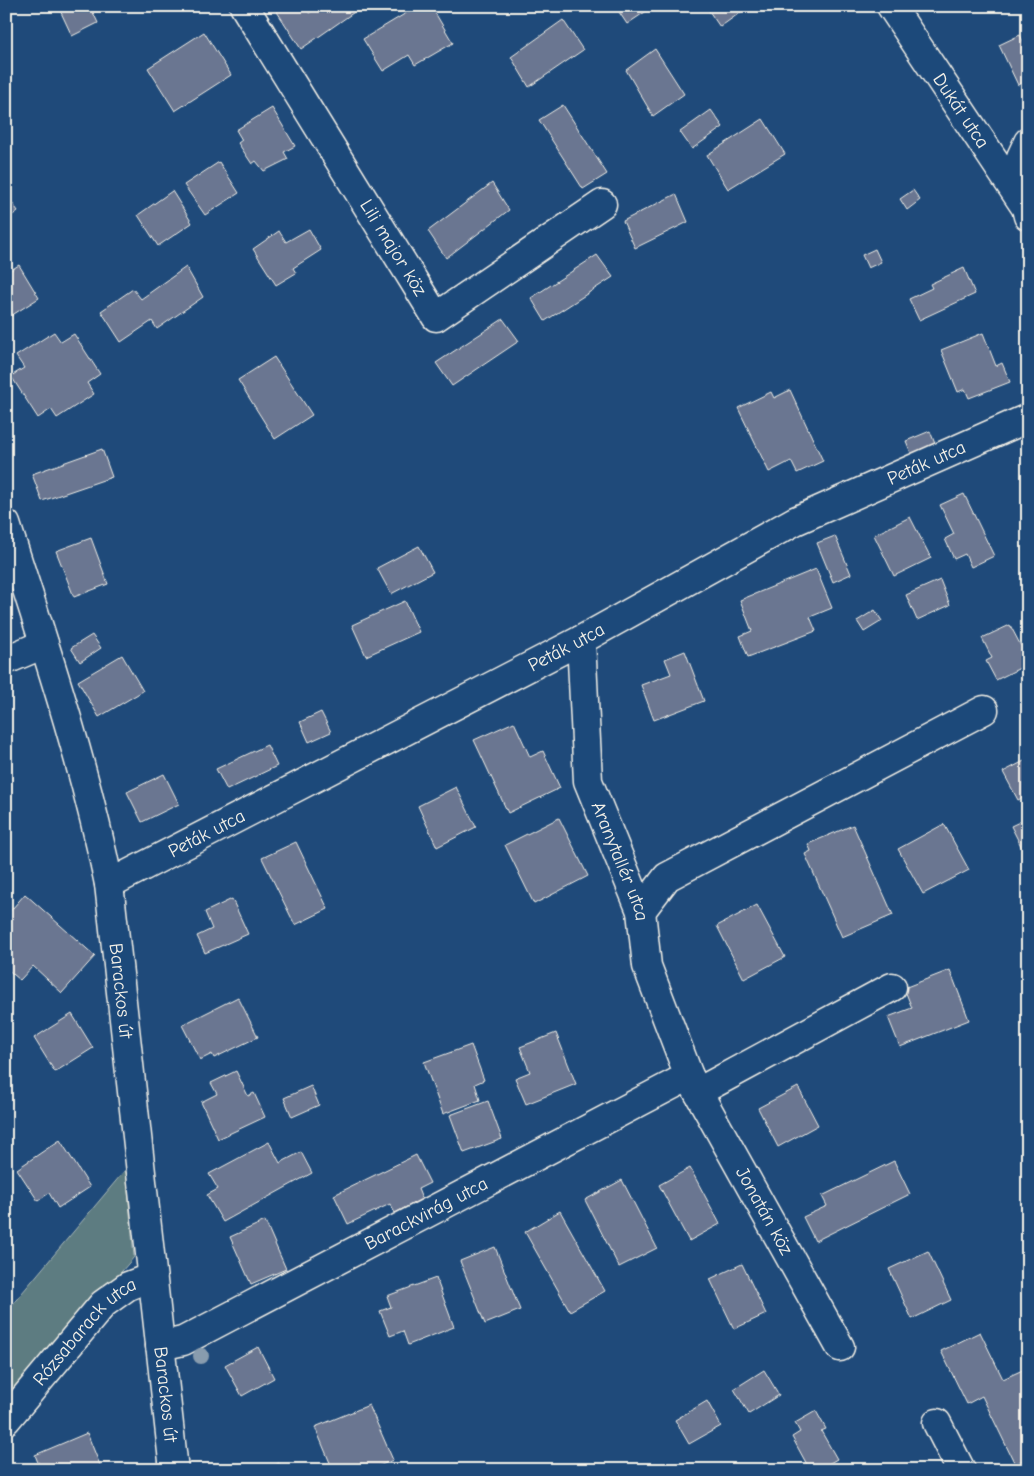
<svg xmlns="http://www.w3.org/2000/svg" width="1034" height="1476" viewBox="0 0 1034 1476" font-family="'Comic Neue',sans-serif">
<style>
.green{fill:#5d7c81;stroke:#a8b6b4}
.building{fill:#6b7691;stroke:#f4f1e8}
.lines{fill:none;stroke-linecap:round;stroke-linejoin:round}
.minor-casing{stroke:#f4f1e8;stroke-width:31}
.minor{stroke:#1f4a7a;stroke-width:28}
.tree{fill:#889cae}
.labels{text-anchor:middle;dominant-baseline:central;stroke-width:4;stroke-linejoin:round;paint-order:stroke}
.street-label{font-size:19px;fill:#f4f1e8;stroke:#1f4a7a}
</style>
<rect width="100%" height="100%" fill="#1f4a7a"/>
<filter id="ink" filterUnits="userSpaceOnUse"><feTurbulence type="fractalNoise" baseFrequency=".02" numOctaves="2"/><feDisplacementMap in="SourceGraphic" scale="10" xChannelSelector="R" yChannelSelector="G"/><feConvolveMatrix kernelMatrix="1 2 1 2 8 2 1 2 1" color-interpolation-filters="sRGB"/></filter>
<g filter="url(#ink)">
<path class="green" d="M 126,1169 L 134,1257 L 6,1406 L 6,1312 Z"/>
<path class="building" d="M 58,6 L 90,6 L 98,23 L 72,36 Z
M 305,6 L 309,13 L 321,6 L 359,6 L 360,8 L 301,49 L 274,7 Z
M 418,6 L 431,6 L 453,43 L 415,65 L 409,55 L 383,71 L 363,39 Z
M 615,6 L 654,6 L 627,24 Z
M 710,6 L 737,6 L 741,12 L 720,27 L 707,8 Z
M 563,20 L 583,50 L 529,87 L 511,57 Z
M 204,32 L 231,75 L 175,111 L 148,68 Z
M 1020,35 L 1028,51 L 1028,80 L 1018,85 L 999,45 Z
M 655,49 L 684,94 L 653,116 L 626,70 Z
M 563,105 L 607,174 L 583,189 L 539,120 Z
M 272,108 L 295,146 L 284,152 L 288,159 L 264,171 L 256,161 L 252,164 L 238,143 L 242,140 L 236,130 Z
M 711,110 L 723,127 L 692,149 L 680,132 Z
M 763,119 L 785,154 L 728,189 L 707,155 Z
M 219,162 L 239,193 L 205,215 L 184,185 Z
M 492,183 L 509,210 L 446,258 L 428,231 Z
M 913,190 L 920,200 L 907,210 L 900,199 Z
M 172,191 L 192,223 L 158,246 L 138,215 Z
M 6,194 L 18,211 L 6,220 Z
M 676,194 L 688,222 L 635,248 L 623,221 Z
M 309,229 L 321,250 L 293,268 L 296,273 L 276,285 L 253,249 L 279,231 L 286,242 Z
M 875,249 L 881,262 L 868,268 L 862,255 Z
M 597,255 L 613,277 L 545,321 L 531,298 Z
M 19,265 L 39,298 L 6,319 L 6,273 Z
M 186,267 L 203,297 L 157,329 L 152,321 L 121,342 L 101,311 L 133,289 L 141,299 Z
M 964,268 L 975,294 L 919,320 L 909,299 L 932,288 L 930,284 Z
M 503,319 L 519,341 L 452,386 L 436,363 Z
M 54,332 L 61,342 L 74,334 L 100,374 L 87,383 L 94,394 L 57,418 L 51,409 L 38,418 L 11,376 L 24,368 L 16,356 Z
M 983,333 L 996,366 L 1002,363 L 1010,382 L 969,398 L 965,389 L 958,392 L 941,350 Z
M 274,357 L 312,415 L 275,439 L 238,380 Z
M 790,390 L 823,461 L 797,473 L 791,461 L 769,472 L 738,408 L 771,392 L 774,398 Z
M 930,431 L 937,449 L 913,458 L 906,441 Z
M 102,449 L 112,477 L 42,501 L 32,474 Z
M 964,494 L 994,556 L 971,567 L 965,554 L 954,559 L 945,539 L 954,534 L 940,505 Z
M 910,517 L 931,558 L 894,576 L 874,535 Z
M 835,536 L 851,574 L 833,582 L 817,543 Z
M 91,538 L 108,584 L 74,597 L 56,551 Z
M 419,546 L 433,572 L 391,594 L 377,568 Z
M 816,569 L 832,608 L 810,617 L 816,631 L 748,657 L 740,636 L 752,631 L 740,600 Z
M 940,580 L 950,605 L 917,620 L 906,595 Z
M 405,601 L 419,632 L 366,656 L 352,625 Z
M 875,610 L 882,621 L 864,632 L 857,621 Z
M 1010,625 L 1021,646 L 1028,642 L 1028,664 L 996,680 L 986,661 L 992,658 L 982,638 Z
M 92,635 L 101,648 L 80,662 L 71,648 Z
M 685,651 L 704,701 L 654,720 L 641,685 L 671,674 L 665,659 Z
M 122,655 L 143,691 L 99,717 L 78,681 Z
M 321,712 L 331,732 L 309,742 L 300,722 Z
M 514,722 L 530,757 L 543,751 L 560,788 L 508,813 L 474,740 Z
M 267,745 L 277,766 L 227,790 L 216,769 Z
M 1028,759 L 1028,795 L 1018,800 L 1003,772 Z
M 164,774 L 179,804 L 142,822 L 127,792 Z
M 456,787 L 476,827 L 437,847 L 418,806 Z
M 559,818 L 588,876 L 534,904 L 505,845 Z
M 1028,818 L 1028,853 L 1025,854 L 1011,826 Z
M 944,824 L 969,870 L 923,894 L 898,849 Z
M 853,825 L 893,915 L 842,937 L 805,854 L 811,851 L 808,844 Z
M 296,842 L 328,909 L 295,925 L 262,858 Z
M 25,894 L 95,956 L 62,993 L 33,966 L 20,980 L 6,968 L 6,954 L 12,948 L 6,943 L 6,916 Z
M 232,899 L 248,934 L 205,953 L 197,936 L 212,929 L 205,912 Z
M 757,905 L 785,957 L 744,979 L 717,926 Z
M 950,970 L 969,1020 L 900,1047 L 888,1017 L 912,1008 L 904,988 Z
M 238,997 L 258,1037 L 214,1058 L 212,1054 L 200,1060 L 182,1025 Z
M 72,1014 L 93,1048 L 55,1072 L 34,1038 Z
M 556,1033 L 576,1084 L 526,1104 L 515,1078 L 530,1072 L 520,1047 Z
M 471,1045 L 484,1080 L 475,1084 L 480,1100 L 443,1114 L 424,1062 Z
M 236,1071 L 248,1096 L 254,1093 L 265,1117 L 218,1139 L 201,1102 L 217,1094 L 211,1083 Z
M 311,1086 L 319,1105 L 292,1117 L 284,1098 Z
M 798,1087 L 818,1125 L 778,1147 L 758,1108 Z
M 488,1101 L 502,1139 L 464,1153 L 450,1115 Z
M 60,1140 L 90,1187 L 58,1208 L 49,1193 L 38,1201 L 17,1169 Z
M 269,1142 L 280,1163 L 301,1152 L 312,1173 L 223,1222 L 207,1195 L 218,1189 L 209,1174 Z
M 416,1155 L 430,1183 L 418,1189 L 422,1199 L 395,1213 L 390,1204 L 348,1224 L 334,1195 Z
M 894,1161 L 910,1194 L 815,1241 L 803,1217 L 827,1206 L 822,1196 Z
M 690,1168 L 720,1224 L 689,1241 L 659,1185 Z
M 622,1180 L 657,1248 L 619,1267 L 585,1200 Z
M 560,1211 L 605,1291 L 570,1311 L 525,1232 Z
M 265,1221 L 286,1269 L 251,1284 L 230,1237 Z
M 495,1247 L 520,1310 L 485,1324 L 460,1261 Z
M 928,1251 L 951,1300 L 912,1319 L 889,1269 Z
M 742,1264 L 766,1314 L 734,1329 L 710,1279 Z
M 436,1278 L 454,1327 L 408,1345 L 403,1331 L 390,1336 L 380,1311 L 391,1307 L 387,1296 Z
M 980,1332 L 1003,1379 L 1027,1368 L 1028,1370 L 1028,1458 L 1015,1464 L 982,1396 L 967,1404 L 941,1351 Z
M 258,1347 L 274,1378 L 242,1396 L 225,1365 Z
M 764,1370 L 779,1395 L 749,1414 L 734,1389 Z
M 707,1401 L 721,1426 L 689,1444 L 675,1420 Z
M 369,1405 L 393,1460 L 370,1470 L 333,1470 L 315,1427 Z
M 816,1411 L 826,1429 L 821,1431 L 837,1459 L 818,1470 L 810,1470 L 792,1437 L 800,1432 L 795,1423 Z
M 87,1433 L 102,1470 L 41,1470 L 35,1455 Z
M 279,1463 L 282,1470 L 264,1470 Z"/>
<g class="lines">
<g class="minor-casing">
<g id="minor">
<path id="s1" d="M 244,6 L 436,317 L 602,204"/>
<path id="s2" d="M 891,6 L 1026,208 L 1028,216"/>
<path d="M 1025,204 L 1021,157 L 1028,142"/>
<path id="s3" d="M 6,524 C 44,643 84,762 109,884 L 174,1470"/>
<path id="s4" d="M 581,640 L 588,781 L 641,911 L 647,966 L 689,1076 L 840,1347"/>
<path d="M 6,660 L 44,644"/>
<path id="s5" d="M 109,884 L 581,640 L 795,521 L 1028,418"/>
<path d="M 641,911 L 667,877 L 984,710"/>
<path d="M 698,1092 L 892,987"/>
<path id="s6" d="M 160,1346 L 183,1341 L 689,1076"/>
<path id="s7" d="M 6,1420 L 103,1304 L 128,1286 L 152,1277"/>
<path d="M 937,1423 L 961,1470"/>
</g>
</g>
<use href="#minor" class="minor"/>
</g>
<circle class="tree" cx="201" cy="1356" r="8"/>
</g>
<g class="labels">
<g class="street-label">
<text stroke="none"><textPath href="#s2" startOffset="126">Dukát utca</textPath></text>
<text stroke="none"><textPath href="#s1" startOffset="284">Lili major köz</textPath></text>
<text stroke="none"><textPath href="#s5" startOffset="920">Peták utca</textPath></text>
<text stroke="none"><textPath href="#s5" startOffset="515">Peták utca</textPath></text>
<text stroke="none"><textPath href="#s5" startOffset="110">Peták utca</textPath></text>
<text stroke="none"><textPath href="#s4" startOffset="228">Aranytallér utca</textPath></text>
<text stroke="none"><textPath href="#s3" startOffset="482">Barackos út</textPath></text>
<text stroke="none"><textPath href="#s4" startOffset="609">Jonatán köz</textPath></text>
<text stroke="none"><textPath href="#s6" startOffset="298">Barackvirág utca</textPath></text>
<text stroke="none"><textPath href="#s7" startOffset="119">Rózsabarack utca</textPath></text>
<text stroke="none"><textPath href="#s3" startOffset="888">Barackos út</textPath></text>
</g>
</g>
<rect width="1034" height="1476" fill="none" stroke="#1f4a7a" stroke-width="25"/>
<rect x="12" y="12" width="1009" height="1451" fill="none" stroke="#f4f1e8" stroke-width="2" filter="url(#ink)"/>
</svg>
